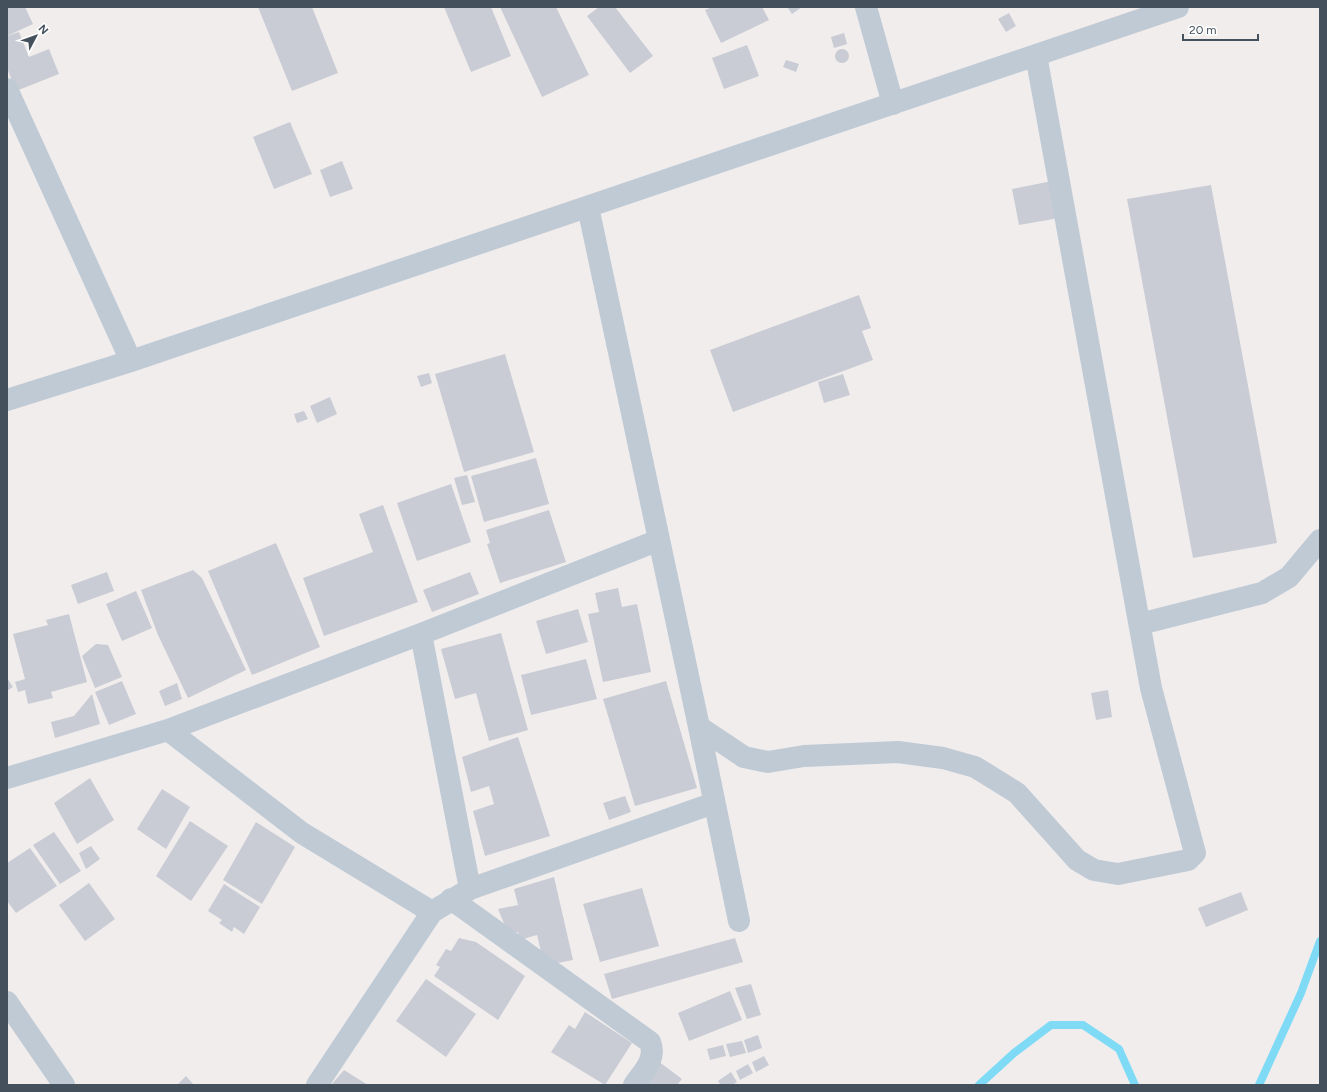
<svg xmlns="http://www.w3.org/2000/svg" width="1327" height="1092" viewBox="0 0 1327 1092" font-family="Figtree,sans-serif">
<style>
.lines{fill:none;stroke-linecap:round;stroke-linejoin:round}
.stream{stroke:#7fdbf5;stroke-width:8}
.building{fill:#c9ccd4}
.minor{stroke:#bfcad5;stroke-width:22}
</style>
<rect width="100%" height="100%" fill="#f1eded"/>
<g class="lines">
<path class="stream" d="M 979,1085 L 1014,1053 L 1051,1025 L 1083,1025 L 1119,1049 L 1135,1085
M 1259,1085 L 1301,993 L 1320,941"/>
</g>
<path class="building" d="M 7,7 L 25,7 L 33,24 L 7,36 Z
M 258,7 L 312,7 L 338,73 L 292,91 Z
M 444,7 L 491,7 L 511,56 L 471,72 Z
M 500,7 L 556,7 L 589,75 L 542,97 Z
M 599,7 L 615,7 L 653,56 L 630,73 L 587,16 Z
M 712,7 L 762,7 L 769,20 L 721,43 L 705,10 Z
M 787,7 L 802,7 L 792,14 Z
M 1009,13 L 1016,26 L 1006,32 L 998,19 Z
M 19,32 L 29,57 L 49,49 L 59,74 L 16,91 L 7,68 L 7,36 Z
M 844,33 L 847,44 L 834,48 L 831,37 Z
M 747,45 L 759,76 L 724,89 L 712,58 Z
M835 56a7 7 0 1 1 14 0a7 7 0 1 1-14 0Z
M 786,60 L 799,64 L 796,72 L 783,67 Z
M 290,122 L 312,174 L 274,189 L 253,137 Z
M 342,161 L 353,189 L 330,197 L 320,170 Z
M 1052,181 L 1059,218 L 1019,225 L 1012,189 Z
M 1211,185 L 1277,543 L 1193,558 L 1127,199 Z
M 859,295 L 871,328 L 862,331 L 873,360 L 733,412 L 710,350 Z
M 505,354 L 534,452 L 464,472 L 435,374 Z
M 429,373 L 432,383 L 421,387 L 417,376 Z
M 843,374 L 850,395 L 824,403 L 818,382 Z
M 330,397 L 337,414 L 317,423 L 310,406 Z
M 304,411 L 308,419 L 297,423 L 294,414 Z
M 536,458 L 549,504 L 484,522 L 471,476 Z
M 467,475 L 475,502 L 462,505 L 454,478 Z
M 451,484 L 471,542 L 417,561 L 397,503 Z
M 383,505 L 418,602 L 324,636 L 303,578 L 373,552 L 359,514 Z
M 549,510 L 566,562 L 500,583 L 487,544 L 490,543 L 486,530 Z
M 276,543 L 320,647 L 252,675 L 208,571 Z
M 193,570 L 202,578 L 246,670 L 188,698 L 158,635 L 141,590 Z
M 107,572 L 114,591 L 78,604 L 71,585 Z
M 470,572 L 479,594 L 432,612 L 423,590 Z
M 618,588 L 622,607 L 637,604 L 651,672 L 603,682 L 588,614 L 599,612 L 595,593 Z
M 136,591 L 152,628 L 122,641 L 106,604 Z
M 578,609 L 588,642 L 546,654 L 536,621 Z
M 69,614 L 87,682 L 51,692 L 53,698 L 28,704 L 25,690 L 18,692 L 15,682 L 25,679 L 13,634 L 48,625 L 46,620 Z
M 501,633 L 528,730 L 489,741 L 476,693 L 455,699 L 441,649 Z
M 96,644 L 108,645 L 122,677 L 95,688 L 82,656 Z
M 586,659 L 597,699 L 531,715 L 521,675 Z
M 7,678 L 13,687 L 7,691 Z
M 122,681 L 136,714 L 109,725 L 95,692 Z
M 666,681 L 697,788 L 635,806 L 603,699 Z
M 177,683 L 182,699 L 165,706 L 159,691 Z
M 1108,690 L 1112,717 L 1096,720 L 1091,693 Z
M 92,694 L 100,724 L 55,738 L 51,722 L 74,716 Z
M 518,737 L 550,836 L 485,856 L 473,811 L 494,804 L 489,786 L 471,792 L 462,757 Z
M 90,778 L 114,820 L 77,844 L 54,803 Z
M 162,789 L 190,807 L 166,849 L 137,829 Z
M 625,796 L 631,812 L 609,820 L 603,803 Z
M 190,821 L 228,846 L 191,901 L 156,876 Z
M 256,822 L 295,847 L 262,904 L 223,880 Z
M 54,832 L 81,871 L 60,884 L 33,845 Z
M 91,846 L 100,859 L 86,869 L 79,853 Z
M 30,848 L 57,886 L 16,913 L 7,901 L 7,863 Z
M 554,877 L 573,960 L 552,964 L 550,956 L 542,956 L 537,935 L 520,940 L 518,932 L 508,933 L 498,909 L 518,905 L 514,889 Z
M 89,883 L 115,919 L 85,941 L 59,905 Z
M 224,884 L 260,907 L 244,934 L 234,927 L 232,932 L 219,923 L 222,920 L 208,911 Z
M 642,888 L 659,946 L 600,962 L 583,904 Z
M 1241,892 L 1248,910 L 1206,927 L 1198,908 Z
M 459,938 L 476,942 L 525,976 L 498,1020 L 434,976 L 440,967 L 436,965 L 446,949 L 451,951 Z
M 735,938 L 743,962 L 612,999 L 604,974 Z
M 426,979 L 476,1014 L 446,1057 L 396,1021 Z
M 751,984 L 761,1015 L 747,1019 L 735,988 Z
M 730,991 L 742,1020 L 689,1041 L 678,1013 Z
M 585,1012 L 632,1043 L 605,1085 L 551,1052 L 569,1025 L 575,1029 Z
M 758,1035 L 762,1048 L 748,1053 L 744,1040 Z
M 742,1041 L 746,1053 L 730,1057 L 726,1044 Z
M 723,1045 L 726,1056 L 710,1060 L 707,1049 Z
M 764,1056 L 769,1065 L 756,1072 L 752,1062 Z
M 658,1061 L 682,1079 L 677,1085 L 641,1085 Z
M 748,1064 L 753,1073 L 740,1080 L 736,1071 Z
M 344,1070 L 368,1085 L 331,1085 Z
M 731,1072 L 737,1082 L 732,1085 L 721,1085 L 718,1081 Z
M 186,1076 L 194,1085 L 177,1085 Z"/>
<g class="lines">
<path class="minor" d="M 866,7 L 893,104
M 7,89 L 131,361
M 588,207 L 699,727 L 739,921
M 7,400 L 131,361 L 1178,7
M 1140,624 L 1262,593 L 1289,577 L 1320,540
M 421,634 L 470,889
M 699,727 L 744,757 L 768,762 L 804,756 L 898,752 L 943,758 L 975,767 L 1017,793 L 1077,860 L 1094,870 L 1118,874 L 1188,860 L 1195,853 L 1151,688 L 1036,55
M 168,730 L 302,833 L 432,912 L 470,889 L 714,803
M 7,778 L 168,730 L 421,634 L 659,540
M 451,899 L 650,1042 C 657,1059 643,1072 634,1085
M 7,1002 L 64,1085
M 317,1085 L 432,912"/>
</g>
<rect width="1327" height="1092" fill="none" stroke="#44515d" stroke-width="16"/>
<g transform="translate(36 36) rotate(49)" stroke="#ffffff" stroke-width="3" paint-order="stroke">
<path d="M0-3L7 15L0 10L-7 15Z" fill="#44515d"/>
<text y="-6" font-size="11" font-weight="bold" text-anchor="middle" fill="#44515d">N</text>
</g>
<path d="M1183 34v6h75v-6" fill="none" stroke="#44515d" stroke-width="2"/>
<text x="1189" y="34" font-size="12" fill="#44515d" stroke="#ffffff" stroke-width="3" paint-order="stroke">20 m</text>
</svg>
